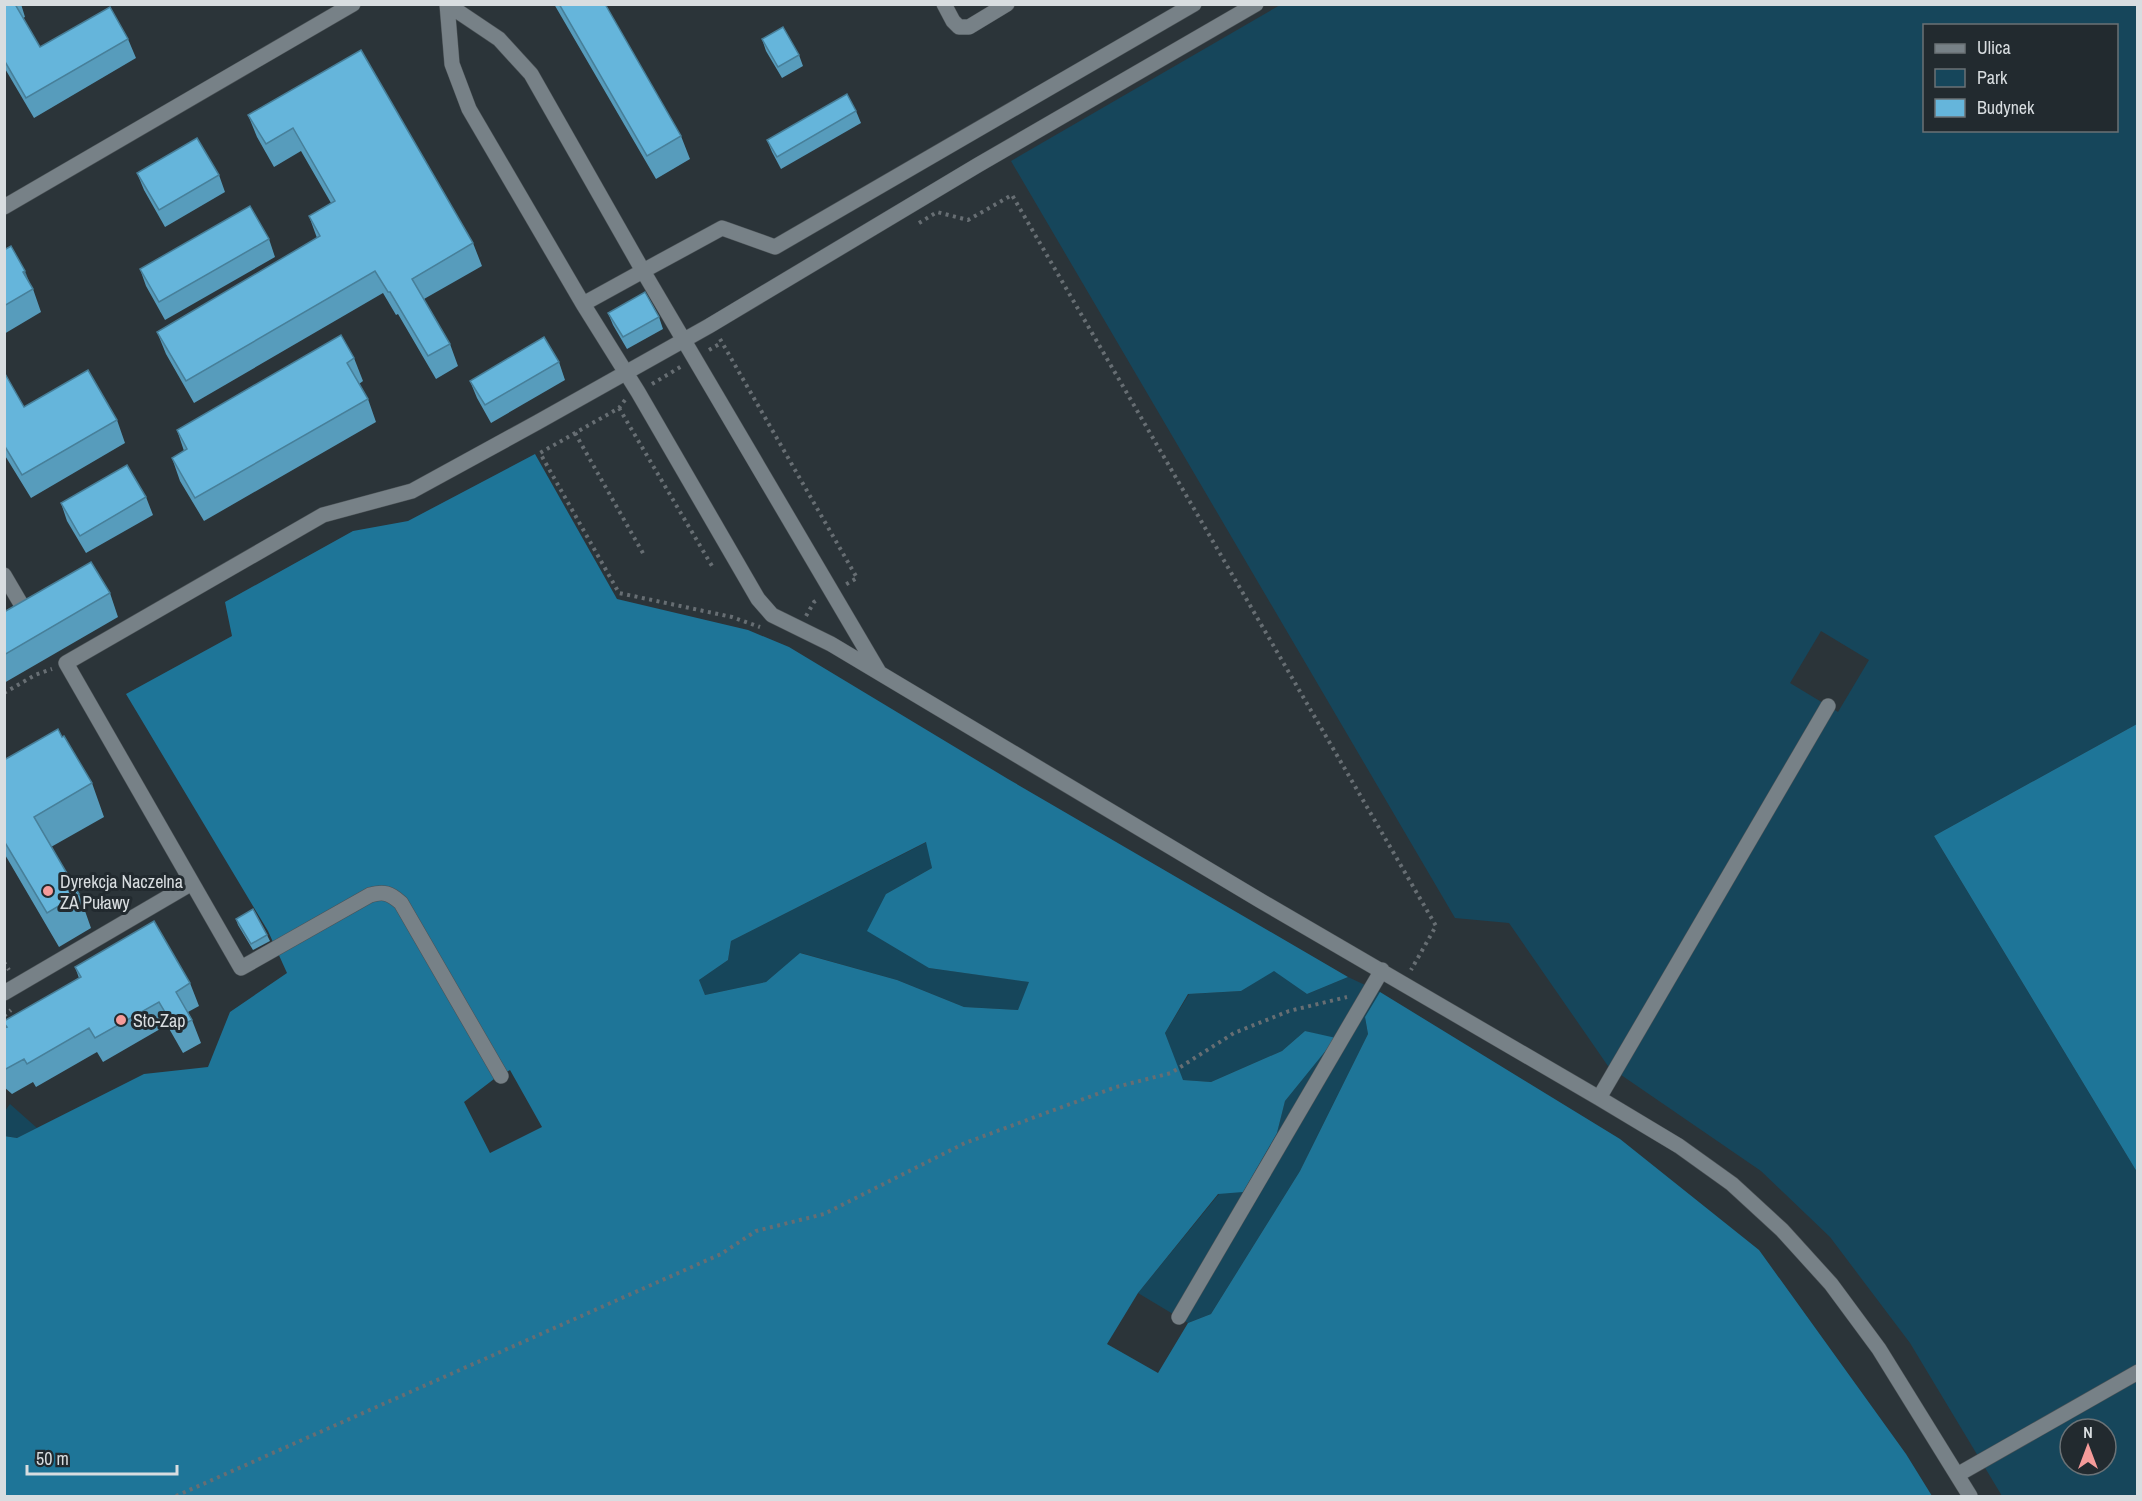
<svg xmlns="http://www.w3.org/2000/svg" width="2142" height="1501" viewBox="0 0 2142 1501" font-family="'Archivo Narrow',sans-serif">
<style>
.green{fill:#16465b;fill-rule:evenodd}
.forest{fill:#1e7598;fill-rule:evenodd}
.lines{fill:none;stroke-linecap:round;stroke-linejoin:round}
.minor-casing{stroke:#4b5256;stroke-width:16}
.path{stroke:#676e73;stroke-width:4;stroke-dasharray:3 4.5;stroke-linecap:butt}
.minor{stroke:#778187;stroke-width:15}
.wall{fill:#579cbc}
.shaded-wall{fill:#477f99}
.building{fill:#65b5db;stroke:#477f99;stroke-width:1.5}
.poi-dot{fill:#f59b9a;stroke:#222a2f;stroke-width:2}
.labels{text-anchor:middle;dominant-baseline:central;stroke-width:6;stroke-linejoin:round;paint-order:stroke}
.poi-label{font-size:18px;fill:#d8dde0;stroke:#222a2f;text-anchor:start}
</style>
<rect width="100%" height="100%" fill="#2b3439"/>
<path class="green" d="M 1280,5 L 2137,5 L 2137,724 L 1934,836 L 2137,1172 L 2137,1496 L 2002,1496 L 1910,1343 L 1830,1237 L 1761,1171 L 1608,1066 L 1509,923 L 1455,918 L 1011,161 ZM 1924,26 L 2116,26 L 2116,130 L 1924,130 ZM 1821,631 L 1869,660 L 1838,712 L 1790,683 ZM 2070,1429 L 2106,1429 L 2106,1465 L 2070,1465 Z
M 927,842 L 932,868 L 886,894 L 929,968 L 1030,982 L 1018,1010 L 964,1007 L 897,980 L 801,953 L 766,982 L 705,995 L 699,980 L 728,960 L 731,941 Z
M 1274,970 L 1307,994 L 1348,977 L 1380,992 L 1365,1017 L 1368,1034 L 1300,1171 L 1211,1314 L 1188,1323 L 1138,1293 L 1219,1194 L 1277,1133 L 1285,1101 L 1335,1039 L 1305,1031 L 1282,1051 L 1211,1082 L 1182,1080 L 1165,1033 L 1189,994 L 1241,991 Z
M 10,1104 L 37,1128 L 17,1138 L 5,1136 L 5,1111 Z"/>
<path class="forest" d="M 535,454 L 617,599 L 748,630 L 789,647 L 1008,779 L 1348,977 L 1307,994 L 1274,971 L 1241,991 L 1188,994 L 1165,1033 L 1183,1080 L 1211,1082 L 1282,1051 L 1305,1031 L 1336,1038 L 1285,1101 L 1277,1133 L 1243,1192 L 1218,1194 L 1138,1293 L 1107,1344 L 1158,1373 L 1188,1323 L 1211,1314 L 1300,1171 L 1368,1034 L 1365,1017 L 1380,992 L 1620,1139 L 1759,1250 L 1906,1454 L 1932,1496 L 5,1496 L 4,1136 L 17,1138 L 144,1074 L 208,1067 L 230,1012 L 287,973 L 268,931 L 126,694 L 232,636 L 225,602 L 353,531 L 408,521 ZM 926,842 L 932,868 L 886,894 L 867,931 L 929,968 L 1029,982 L 1018,1010 L 964,1007 L 897,980 L 800,953 L 766,982 L 705,995 L 699,980 L 728,960 L 731,941 ZM 510,1070 L 542,1127 L 490,1153 L 464,1102 L 494,1079 Z
M 2137,724 L 2137,1172 L 1934,836 Z"/>
<g class="lines">
<g class="minor-casing">
<path id="minor" d="M 447,4 L 499,39 L 531,74 L 643,271 L 583,304 L 469,109 L 452,64 Z
M 944,4 L 953,21 L 959,27 L 969,27 L 1007,4
M 4,207 L 353,4
M 583,304 L 638,392 L 758,599 L 772,615 L 831,644 L 1261,901 L 1599,1098 L 1679,1146 L 1732,1184 L 1782,1230 L 1831,1284 L 1879,1349 L 1970,1496
M 4,575 L 21,604
M 879,672 L 643,271 L 722,228 L 775,247 L 1194,4
M 4,993 L 192,883
M 501,1076 L 401,903 C 390,893 384,891 370,895 L 241,968 L 66,663 L 323,515 L 412,491 L 538,422 L 709,326 L 978,165 L 1256,4
M 1599,1098 L 1828,706
M 1179,1317 L 1382,970
M 1957,1475 L 2138,1372"/>
</g>
<path class="path" d="M 919,223 L 937,212 L 968,220 L 1012,195 L 1436,926 L 1411,970
M 720,339 L 857,578 L 845,585
M 709,350 L 721,343
M 652,384 L 682,366
M 625,400 L 619,408 L 540,453 L 619,593 L 732,617 L 760,627
M 619,408 L 712,566
M 575,433 L 644,555
M 806,616 L 814,602 L 817,600
M 4,693 L 35,675 L 52,669
M 4,962 L 9,970
M 4,1016 L 11,1010
M 176,1496 L 721,1254 L 756,1231 L 824,1214 L 965,1143 L 1116,1087 L 1171,1073 L 1234,1033 L 1289,1011 L 1347,997"/>
<use href="#minor" class="minor"/>
</g>
<path class="wall" d="M 4,4 L 21,4 L 25,17 L 23,18 L 40,47 L 128,39 L 136,58 L 34,118 L 4,67 Z
M 554,4 L 605,4 L 681,136 L 690,159 L 656,179 Z
M 762,39 L 799,55 L 803,66 L 782,78 L 766,51 Z
M 361,50 L 473,243 L 482,266 L 424,299 L 450,344 L 458,366 L 436,379 L 398,314 L 396,315 L 383,293 L 194,403 L 166,354 L 157,332 L 317,238 L 309,216 L 331,203 L 301,151 L 274,167 L 257,137 L 248,115 Z
M 856,111 L 861,123 L 781,169 L 772,152 L 767,140 Z
M 137,173 L 219,175 L 225,192 L 165,227 L 144,190 Z
M 269,239 L 275,257 L 165,320 L 146,286 L 140,269 Z
M 4,250 L 33,289 L 41,312 L 4,334 Z
M 608,313 L 659,317 L 663,329 L 627,349 L 613,325 Z
M 354,358 L 363,381 L 359,384 L 368,399 L 376,422 L 204,521 L 180,481 L 172,458 L 184,451 L 177,430 Z
M 559,362 L 565,380 L 491,423 L 477,398 L 470,381 Z
M 4,372 L 24,407 L 117,420 L 125,443 L 31,498 L 4,454 Z
M 146,497 L 153,515 L 86,553 L 67,521 L 61,503 Z
M 110,593 L 118,617 L 4,683 L 4,612 Z
M 62,737 L 92,783 L 104,817 L 51,847 L 79,894 L 91,928 L 59,947 L 4,853 L 4,760 Z
M 236,919 L 267,935 L 270,941 L 253,950 L 238,925 Z
M 75,967 L 190,983 L 199,1006 L 188,1012 L 192,1020 L 201,1043 L 183,1053 L 167,1025 L 103,1062 L 97,1052 L 36,1087 L 33,1082 L 12,1094 L 4,1087 L 4,1028 L 6,1028 L 4,1021 L 79,978 Z"/>
<path class="shaded-wall" d="M 25,271 L 32,289 L 23,272 Z"/>
<path class="building" d="M 4,4 L 15,4 L 40,47 L 110,7 L 128,39 L 26,98 L 4,60 Z
M 559,4 L 605,4 L 681,136 L 647,156 Z
M 783,27 L 799,55 L 778,67 L 762,39 Z
M 361,50 L 473,243 L 412,279 L 450,344 L 428,356 L 390,292 L 388,292 L 375,271 L 186,381 L 157,332 L 320,236 L 309,216 L 335,201 L 293,128 L 266,144 L 248,115 Z
M 847,94 L 856,111 L 777,157 L 767,140 Z
M 197,138 L 219,175 L 159,210 L 137,173 Z
M 250,206 L 269,239 L 159,302 L 140,269 Z
M 11,246 L 25,271 L 23,272 L 33,289 L 4,306 L 4,250 Z
M 645,292 L 659,317 L 623,337 L 608,313 Z
M 341,335 L 354,358 L 347,363 L 368,399 L 195,498 L 172,458 L 187,449 L 177,430 Z
M 544,337 L 559,362 L 485,405 L 470,381 Z
M 88,370 L 117,420 L 22,475 L 4,445 L 4,372 L 24,407 Z
M 127,465 L 146,497 L 80,536 L 61,503 Z
M 91,562 L 110,593 L 4,655 L 4,612 Z
M 58,729 L 62,737 L 64,736 L 92,783 L 34,817 L 79,894 L 47,913 L 4,841 L 4,760 Z
M 253,909 L 267,935 L 251,944 L 236,919 Z
M 154,921 L 190,983 L 176,992 L 192,1020 L 175,1029 L 159,1002 L 95,1038 L 89,1028 L 27,1064 L 24,1059 L 4,1070 L 4,1028 L 7,1027 L 4,1023 L 4,1021 L 81,977 L 75,967 Z"/>
<g class="poi-dot">
<circle cx="48" cy="891" r="6"/>
<circle cx="121" cy="1020" r="6"/>
</g>
<g class="labels">
<g class="poi-label">
<text x="60" y="881">Dyrekcja Naczelna<tspan x="60" dy="21">ZA Puławy</tspan></text>
<text x="133" y="1020">Sto-Zap</text>
</g>
</g>
<rect width="2142" height="1501" fill="none" stroke="#d8dde0" stroke-width="12"/>
<rect x="1923" y="24" width="195" height="108" fill="#222a2f" stroke="#6b7276" stroke-width="1.5"/>
<rect x="1935" y="44" width="30" height="9" fill="#778187" stroke="#6b7276" stroke-width="1.5"/>
<text x="1977" y="54" font-size="18" fill="#d8dde0">Ulica</text>
<rect x="1935" y="69" width="30" height="18" fill="#16465b" stroke="#6b7276" stroke-width="1.5"/>
<text x="1977" y="84" font-size="18" fill="#d8dde0">Park</text>
<rect x="1935" y="99" width="30" height="18" fill="#65b5db" stroke="#6b7276" stroke-width="1.5"/>
<text x="1977" y="114" font-size="18" fill="#d8dde0">Budynek</text>
<g transform="translate(2088 1447)"><circle r="28" fill="#222a2f" stroke="#6b7276" stroke-width="1.5"/>
<path d="M0-4.5L10 22L0 15L-10 22Z" fill="#f59b9a"/>
<text y="-9" font-size="16" font-weight="bold" text-anchor="middle" fill="#d8dde0">N</text>
</g>
<path d="M27 1465v9h150v-9" fill="none" stroke="#d8dde0" stroke-width="3"/>
<text x="36" y="1465" font-size="18" fill="#d8dde0" stroke="#222a2f" stroke-width="4.5" paint-order="stroke">50 m</text>
</svg>
